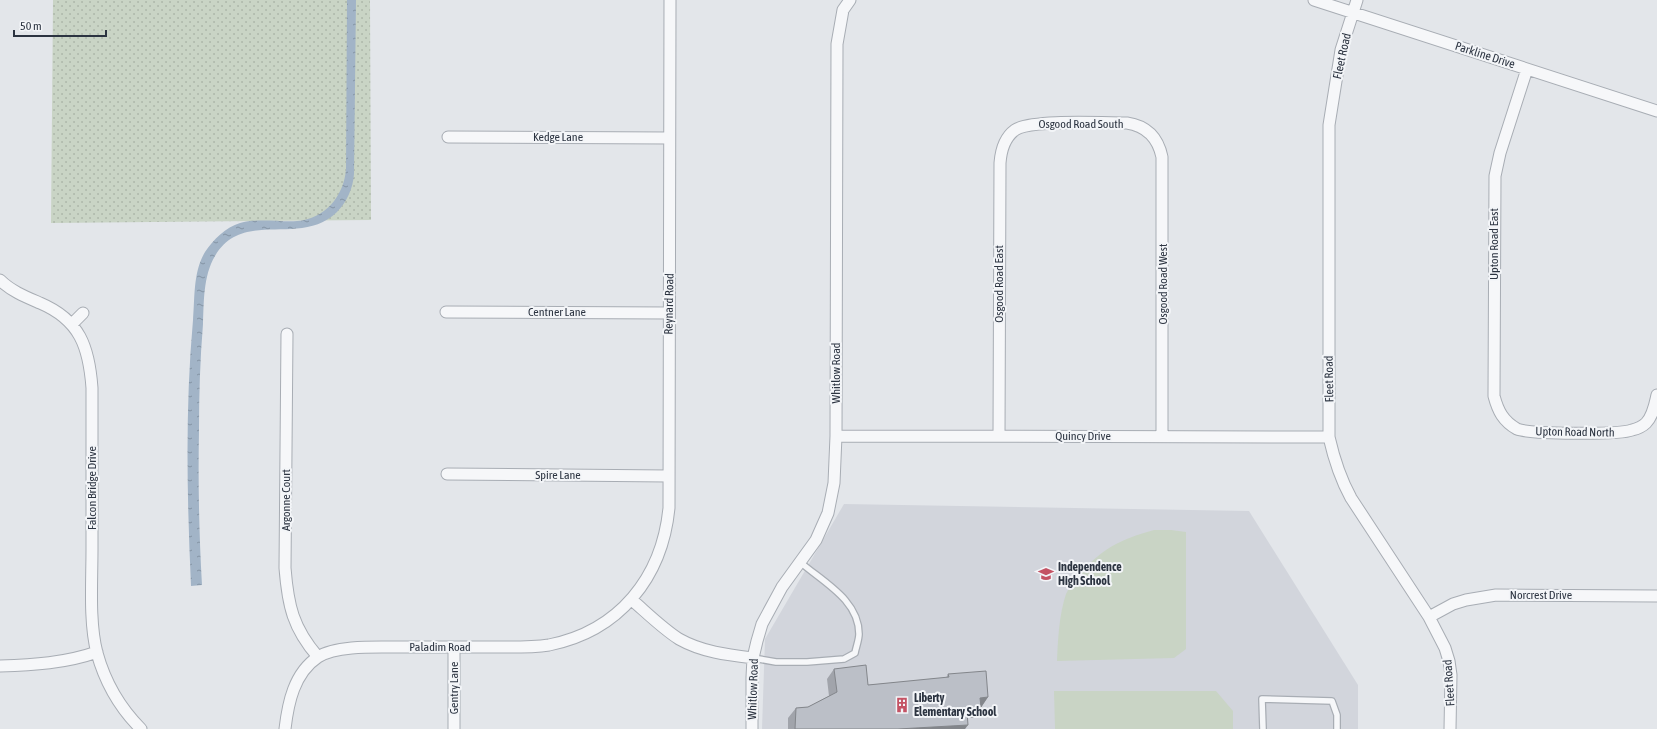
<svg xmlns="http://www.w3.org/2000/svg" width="1657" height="729" viewBox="0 0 1657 729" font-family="'Asap Condensed',sans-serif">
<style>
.built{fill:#d2d5dc}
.grass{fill:url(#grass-dots)}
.garden{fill:#c9d4c5}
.water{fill:url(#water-ripples)}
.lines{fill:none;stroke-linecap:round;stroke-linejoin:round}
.lane-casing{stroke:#a8adb4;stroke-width:8}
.street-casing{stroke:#a8adb4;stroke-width:13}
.lane{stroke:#f6f7f9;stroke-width:5.5}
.street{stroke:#f6f7f9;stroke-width:11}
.wall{fill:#a1a4ab}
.shaded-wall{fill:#83868b}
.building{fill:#bbbfc7;stroke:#83868b}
.labels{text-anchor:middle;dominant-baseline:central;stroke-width:4;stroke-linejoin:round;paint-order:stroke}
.street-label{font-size:12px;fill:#2c3441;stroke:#f3f5f8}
.poi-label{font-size:12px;font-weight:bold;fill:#2c3441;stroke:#f3f5f8;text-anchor:start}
</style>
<defs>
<pattern id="grass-dots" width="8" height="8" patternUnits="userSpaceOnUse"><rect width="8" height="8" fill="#c9d4c5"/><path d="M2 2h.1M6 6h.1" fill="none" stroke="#adb7aa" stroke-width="1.8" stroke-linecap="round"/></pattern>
<pattern id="water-ripples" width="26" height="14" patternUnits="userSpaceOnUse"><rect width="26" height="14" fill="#a2b4c7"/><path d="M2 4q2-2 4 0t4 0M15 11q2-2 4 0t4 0" fill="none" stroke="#8493a3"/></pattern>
</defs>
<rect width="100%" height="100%" fill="#e3e6ea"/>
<path class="built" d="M 844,504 L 1249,511 L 1358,685 L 1358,729 L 762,729 L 765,639 Z"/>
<path class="grass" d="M 53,0 L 370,0 L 371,220 L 51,223 Z"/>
<path class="garden" d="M 1154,530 L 1171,530 L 1186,532 L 1186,649 L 1174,658 L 1057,661 C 1058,639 1059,615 1066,594 C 1069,587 1074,581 1079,576 C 1100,549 1121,539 1154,530 Z
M 1054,691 L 1216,691 L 1233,711 L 1233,729 L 1055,729 Z"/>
<path class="water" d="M 347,0 L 356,0 L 354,174 C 353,188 347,202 337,212 C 300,248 243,208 215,256 C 203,276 204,303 203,324 C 200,360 199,395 199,430 C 198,482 199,533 202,585 L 191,586 C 187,498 185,408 193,320 C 195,297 193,272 205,252 C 213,240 226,227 240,223 C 258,218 278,222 297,221 C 325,219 344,196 346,169 Z"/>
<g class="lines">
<g class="lane-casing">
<path id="lane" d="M 753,658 L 776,662 L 807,662 L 844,659 L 855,653 C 856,647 859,640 859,634 C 859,600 823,582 800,562
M 1263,729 L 1262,699 L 1332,701 L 1337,715 L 1337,729"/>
</g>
<g class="street-casing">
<path id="street" d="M 1314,0 L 1657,111
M 1357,0 L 1341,50 L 1329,125 L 1329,437 C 1334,459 1340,478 1351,498 L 1429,617 L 1445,648 L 1449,661 L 1451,675 L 1450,729
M 1527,69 L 1500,153 L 1495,176 L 1494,396 C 1498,411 1503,421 1517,429 C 1529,434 1619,435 1632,430 C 1636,429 1643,426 1646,423 C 1653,416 1655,404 1657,395
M 448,137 L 669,138
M 0,280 C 11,291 26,297 40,303 C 80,320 89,347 92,388 C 92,442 92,496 92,550 C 92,581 89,623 97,653 C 105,682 120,708 141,729
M 446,312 L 669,313
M 72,324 L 83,313
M 287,334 L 285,568 C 288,606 293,628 318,657
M 836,436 L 1329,437
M 999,436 L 1000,163 C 1001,150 1004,138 1015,130 C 1030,119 1104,123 1127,123 C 1147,126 1158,138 1162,157 L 1162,436
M 447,474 L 668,476
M 632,600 C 647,613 662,628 679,639 C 702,652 728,655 753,658
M 1429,617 L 1453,604 L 1466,600 L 1496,595 L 1657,596
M 0,666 C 33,665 66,663 97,652
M 285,729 C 288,703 294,673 318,657 C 336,645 377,647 398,647 C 428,647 458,647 489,647 C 509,647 529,648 549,645 C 619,631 662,578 669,508 L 670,0
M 454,729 L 454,647
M 752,729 L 752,677 L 753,658 L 757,641 L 762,624 L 782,587 L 816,540 L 828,513 L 834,483 L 836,436 L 837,44 L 843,10 L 850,0"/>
</g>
<use href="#lane" class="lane"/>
<use href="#street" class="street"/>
</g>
<path class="wall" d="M 834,669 L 868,685 L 946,678 L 948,674 L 988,697 L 974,718 L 968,718 L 965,729 L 788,729 L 788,718 L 796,708 L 808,707 L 829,696 L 827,679 Z"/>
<path class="shaded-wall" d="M 988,697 L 974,718 L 968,718 L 965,722 L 967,712 L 980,698 Z
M 968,725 L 965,729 L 898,729 Z"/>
<path class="building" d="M 866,665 L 868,685 L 949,677 L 948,674 L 986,671 L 988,697 L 980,698 L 981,707 L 972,708 L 972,712 L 967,712 L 968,725 L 898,729 L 795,729 L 796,708 L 808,707 L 837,692 L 834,669 Z"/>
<defs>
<g id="school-bare" transform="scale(1.2)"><path d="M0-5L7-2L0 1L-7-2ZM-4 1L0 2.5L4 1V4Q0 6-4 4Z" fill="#c45364" stroke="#f3f5f8" stroke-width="2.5" paint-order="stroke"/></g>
<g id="building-bare" transform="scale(1.2)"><path d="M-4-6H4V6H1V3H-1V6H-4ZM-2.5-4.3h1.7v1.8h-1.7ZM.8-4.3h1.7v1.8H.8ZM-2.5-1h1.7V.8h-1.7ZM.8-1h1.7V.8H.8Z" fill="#c45364" stroke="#f3f5f8" stroke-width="2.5" paint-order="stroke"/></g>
</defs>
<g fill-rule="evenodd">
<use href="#school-bare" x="1046" y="574"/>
<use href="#building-bare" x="902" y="705"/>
</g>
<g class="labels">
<g class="street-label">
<text transform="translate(1485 55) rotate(18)">Parkline Drive</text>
<text transform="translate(1342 56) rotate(-77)">Fleet Road</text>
<text x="1081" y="124">Osgood Road South</text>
<text x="558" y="137">Kedge Lane</text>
<text transform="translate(1494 244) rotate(-90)">Upton Road East</text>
<text transform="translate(999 284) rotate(-90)">Osgood Road East</text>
<text transform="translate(1163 284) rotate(-90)">Osgood Road West</text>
<text transform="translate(669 304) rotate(-89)">Reynard Road</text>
<text x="557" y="312">Centner Lane</text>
<text transform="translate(836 373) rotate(-90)">Whitlow Road</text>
<text transform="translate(1329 379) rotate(-91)">Fleet Road</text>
<text transform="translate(1575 432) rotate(1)">Upton Road North</text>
<text x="1083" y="436">Quincy Drive</text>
<text x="558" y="475">Spire Lane</text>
<text transform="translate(92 488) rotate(-90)">Falcon Bridge Drive</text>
<text transform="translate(286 500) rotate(-90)">Argonne Court</text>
<text x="1541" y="595">Norcrest Drive</text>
<text x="440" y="647">Paladim Road</text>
<text transform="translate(1449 683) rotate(-94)">Fleet Road</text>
<text transform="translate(454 688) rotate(-90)">Gentry Lane</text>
<text transform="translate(753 689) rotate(-88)">Whitlow Road</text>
</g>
<g class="poi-label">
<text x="1058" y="567">Independence<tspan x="1058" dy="14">High School</tspan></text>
<text x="914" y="698">Liberty<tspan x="914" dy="14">Elementary School</tspan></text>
</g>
</g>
<path d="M14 30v6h92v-6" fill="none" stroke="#2c3441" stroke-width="2"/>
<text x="20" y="30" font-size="12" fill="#2c3441" stroke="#f3f5f8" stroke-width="3" paint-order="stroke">50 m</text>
</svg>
